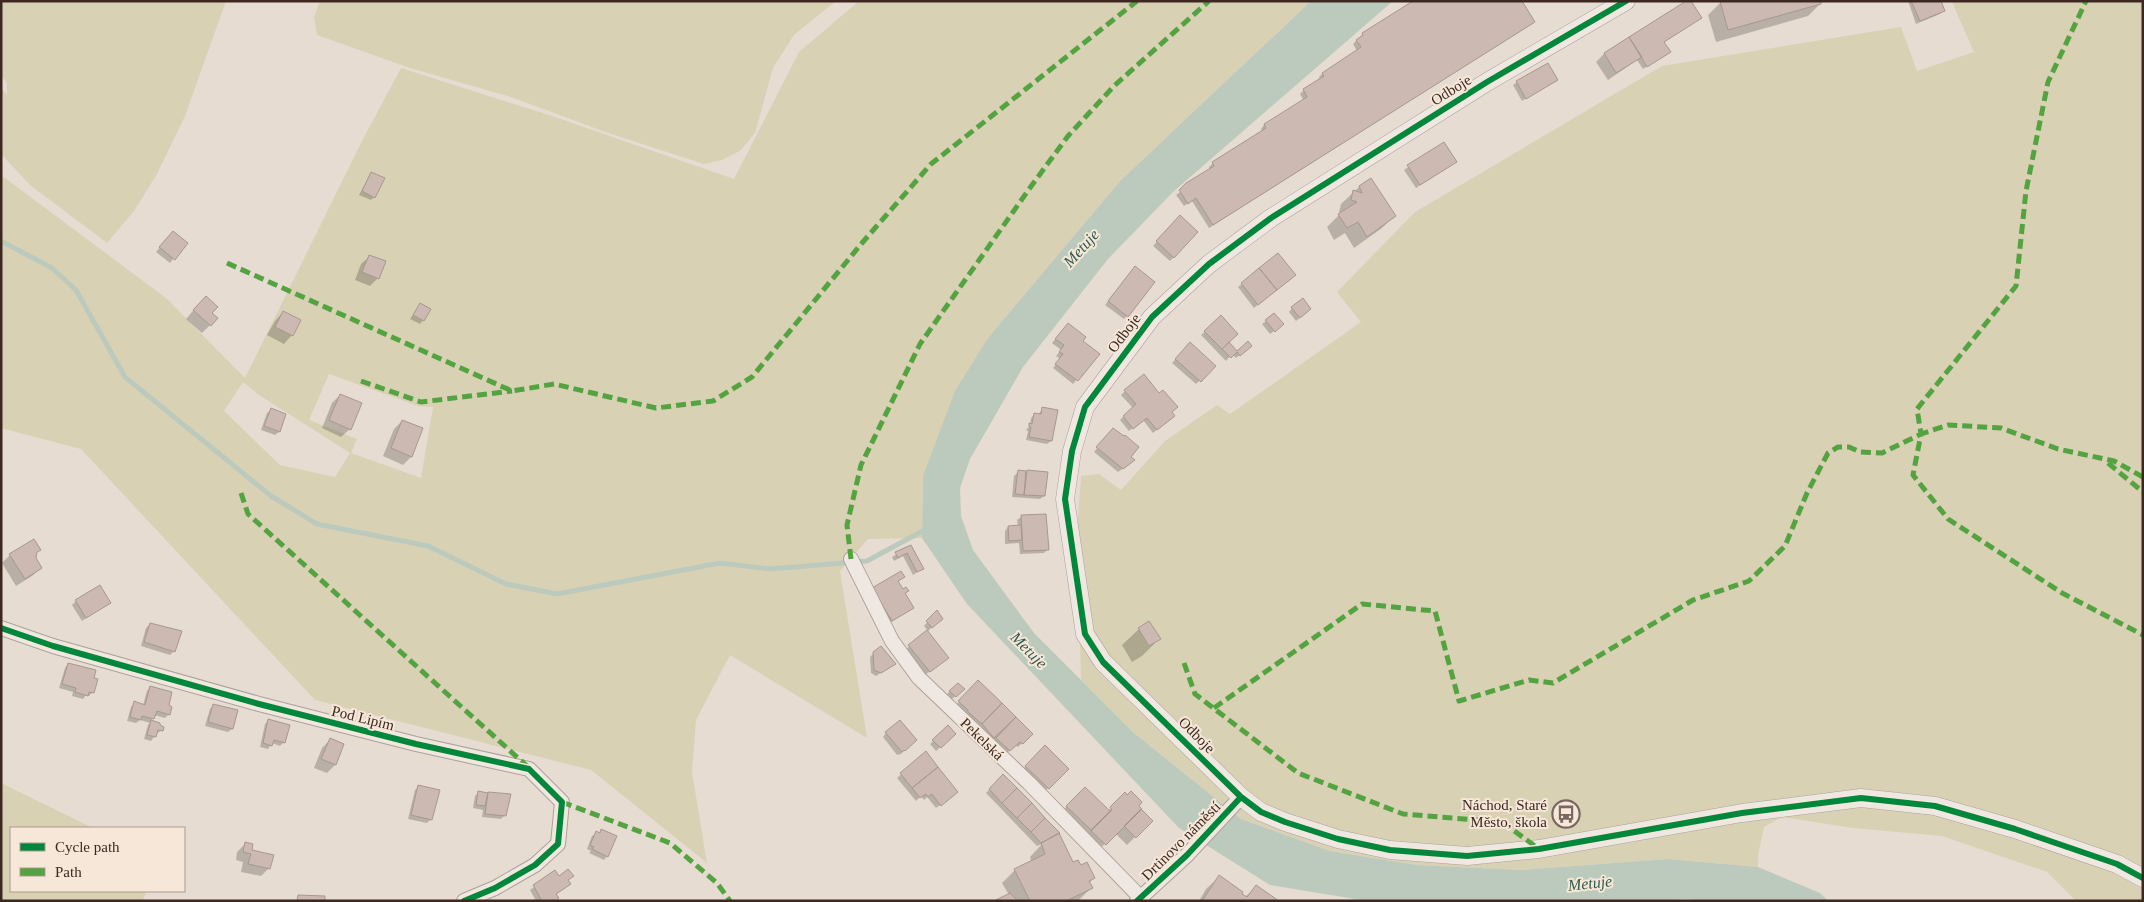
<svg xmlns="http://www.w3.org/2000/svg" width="2144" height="902" viewBox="0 0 2144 902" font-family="'Times New Roman',serif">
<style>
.green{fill:#d9d1b4;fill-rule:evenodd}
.water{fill:#bccabe}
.shadow{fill:#0003}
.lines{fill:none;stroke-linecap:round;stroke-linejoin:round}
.stream{stroke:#bccabe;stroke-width:5}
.building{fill:#cbb9b2;stroke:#a89790}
.minor-casing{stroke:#aca199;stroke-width:16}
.tertiary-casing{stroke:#aca199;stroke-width:19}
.minor{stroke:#efe8e2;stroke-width:14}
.tertiary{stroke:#efe8e2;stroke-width:18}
.quiet{stroke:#54a341;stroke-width:5;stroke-dasharray:10 5;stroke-linecap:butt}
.cycleway-casing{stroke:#f6e7d8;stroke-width:9}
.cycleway{stroke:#00873e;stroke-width:6}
.labels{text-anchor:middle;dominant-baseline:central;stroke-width:4;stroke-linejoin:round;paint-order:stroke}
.street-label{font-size:15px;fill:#3c2821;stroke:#f6e7d8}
.poi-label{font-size:15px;fill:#3c2821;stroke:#f6e7d8;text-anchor:end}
.water-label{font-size:16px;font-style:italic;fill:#305b4f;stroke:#f6e7d8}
</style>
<rect width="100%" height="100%" fill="#e7dcd1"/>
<path class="green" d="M 1,1 L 226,1 L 185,116 L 157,174 L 134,211 L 107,243 L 30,185 L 1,154 L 1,87 L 7,95 L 7,83 L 1,76 Z
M 320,1 L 836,1 L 794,35 L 773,68 L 755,133 L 740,151 L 722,160 L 704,164 L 608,133 L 511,97 L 410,68 L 317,35 L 314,17 Z
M 859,1 L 1311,1 L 1120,181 L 988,338 L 923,476 L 922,538 L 868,539 L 840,571 L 867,738 L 730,655 L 696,720 L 692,772 L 707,863 L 591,770 L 315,700 L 81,449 L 1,428 L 1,175 L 166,298 L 245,378 L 361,143 L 401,68 L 555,117 L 734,179 L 799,52 ZM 329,374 L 418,406 L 433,407 L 421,478 L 351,453 L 357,439 L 309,420 ZM 243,382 L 259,395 L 350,453 L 335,477 L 280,465 L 224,411 Z
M 1954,1 L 2143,1 L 2143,901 L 2076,901 L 2047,872 L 1942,836 L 1853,828 L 1782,817 L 1764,827 L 1758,855 L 1758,867 L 1668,859 L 1521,870 L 1417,865 L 1330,851 L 1241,819 L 1134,733 L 1081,680 L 1079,603 L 1075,563 L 1081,476 L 1099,474 L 1121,490 L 1165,441 L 1217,405 L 1230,414 L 1361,322 L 1337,292 L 1415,212 L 1662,66 L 1901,27 L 1917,71 L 1974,52 L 1952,2 Z
M 1,783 L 93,828 L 11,828 L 11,891 L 147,891 L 142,901 L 1,901 Z"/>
<path class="water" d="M 1311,1 L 1393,1 L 1173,192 L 1108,259 L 1023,367 L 970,459 L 960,488 L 961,516 L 973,550 L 1034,633 L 1134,733 L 1241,819 L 1330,851 L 1417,865 L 1521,870 L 1668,859 L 1758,867 L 1820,893 L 1828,901 L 1701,901 L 1687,899 L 1657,901 L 1367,901 L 1270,885 L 1179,828 L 967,604 L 922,538 L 923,476 L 955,391 L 988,338 L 1120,181 Z"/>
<path class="shadow" d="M 1908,1 L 1940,1 L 1943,11 L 1940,14 L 1916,24 Z
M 1721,2 L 1820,4 L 1808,16 L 1716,42 L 1708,15 Z
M 1700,18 L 1663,43 L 1669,52 L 1643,69 L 1637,60 L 1608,80 L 1596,62 L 1604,54 Z
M 1534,22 L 1209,228 L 1192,201 L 1184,206 L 1176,195 L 1210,170 L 1209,167 L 1213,163 L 1263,132 L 1261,129 L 1264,125 L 1304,101 L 1300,94 L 1304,90 L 1320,80 L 1319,77 L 1322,74 L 1357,51 L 1353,44 L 1363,34 Z
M 1556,80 L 1522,101 L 1513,85 L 1517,82 Z
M 1443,143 L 1455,162 L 1416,188 L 1404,170 Z
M 371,173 L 374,197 L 371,200 L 359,195 Z
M 1359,187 L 1394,216 L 1382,228 L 1354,248 L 1345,233 L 1334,240 L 1327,227 L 1341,213 L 1339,212 L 1341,204 Z
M 1180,217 L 1197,232 L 1170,261 L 1153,246 Z
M 169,236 L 186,243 L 170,263 L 156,252 Z
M 370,256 L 378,278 L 370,286 L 355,280 L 361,264 Z
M 1131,272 L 1127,316 L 1124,319 L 1105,305 Z
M 1290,279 L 1254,308 L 1238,287 L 1242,284 Z
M 420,304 L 423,320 L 420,324 L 410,319 Z
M 198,305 L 210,314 L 210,325 L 202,333 L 186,319 Z
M 1292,308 L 1306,313 L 1296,321 L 1289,312 Z
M 283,312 L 292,335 L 284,344 L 267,335 L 275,321 Z
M 1274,315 L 1278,328 L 1270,334 L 1262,324 Z
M 1221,317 L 1227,342 L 1236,352 L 1248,343 L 1247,349 L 1236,358 L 1232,354 L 1226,361 L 1201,335 Z
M 1064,328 L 1098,354 L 1073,384 L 1053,368 L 1060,359 L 1056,356 L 1061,350 L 1052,343 Z
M 1190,344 L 1214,366 L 1196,384 L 1172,363 Z
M 1125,391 L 1170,413 L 1169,420 L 1153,433 L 1143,420 L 1129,431 L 1120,420 L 1133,408 L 1121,395 Z
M 340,395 L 361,404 L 350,429 L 341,437 L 322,428 L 332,403 Z
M 1043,408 L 1051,441 L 1047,444 L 1026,440 L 1028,431 L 1026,430 L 1030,425 L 1031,418 L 1035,414 L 1038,415 Z
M 271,410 L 285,415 L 279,432 L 275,435 L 261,430 L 267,413 Z
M 402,421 L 422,429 L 411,457 L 403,465 L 383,456 L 394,429 Z
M 1109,433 L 1129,457 L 1129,464 L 1118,472 L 1094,452 Z
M 1018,472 L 1046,473 L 1044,496 L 1040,499 L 1012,497 L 1014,476 Z
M 1021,517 L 1048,549 L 1044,553 L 1020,554 L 1019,543 L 1005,544 L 1005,531 L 1008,527 L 1018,527 L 1017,520 Z
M 911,546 L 922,569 L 913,575 L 903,556 L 894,561 L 892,557 Z
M 10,555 L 34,558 L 41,568 L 32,576 L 16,586 L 2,563 Z
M 903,577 L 897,582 L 903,591 L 907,591 L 904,594 L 913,608 L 888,624 L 869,593 Z
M 76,601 L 109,603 L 82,621 L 72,605 Z
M 936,612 L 938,622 L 928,631 L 924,626 Z
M 150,624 L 174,651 L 170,655 L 141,646 L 146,628 Z
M 1139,629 L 1159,639 L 1142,656 L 1132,662 L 1122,645 Z
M 927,632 L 944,661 L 925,675 L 905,650 Z
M 874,653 L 894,664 L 876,676 L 871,673 L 870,657 Z
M 68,664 L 93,692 L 89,696 L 86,695 L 83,699 L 72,696 L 73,692 L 59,688 L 65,668 Z
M 978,682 L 1032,734 L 1018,747 L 1015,745 L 1006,754 L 956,705 Z
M 958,684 L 963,689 L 951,700 L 946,695 Z
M 150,687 L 167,706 L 169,714 L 165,718 L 154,715 L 151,721 L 159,724 L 162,730 L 156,734 L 151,741 L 144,739 L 148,725 L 150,723 L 140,720 L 136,723 L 127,721 L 131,707 L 135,703 L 143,705 L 147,691 Z
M 214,705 L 237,711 L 232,729 L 228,732 L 205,726 L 210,709 Z
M 269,720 L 284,742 L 280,746 L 272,743 L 268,749 L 260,747 L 265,724 Z
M 948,727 L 954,734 L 936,751 L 930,744 Z
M 886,733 L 915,740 L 901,754 L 897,755 L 883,737 Z
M 330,740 L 342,745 L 335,765 L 327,773 L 314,768 L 322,748 Z
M 1045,747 L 1067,769 L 1044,792 L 1022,770 Z
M 925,753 L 953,796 L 936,808 L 927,797 L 924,800 L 921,796 L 916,801 L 897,778 Z
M 1003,776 L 1073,864 L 1080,866 L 1094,878 L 1089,883 L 1091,888 L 1079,900 L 997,901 L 1009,895 L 1002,883 L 1015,870 L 1031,862 L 1030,857 L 1042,844 L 1037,846 L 986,793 Z
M 419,786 L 431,819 L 427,823 L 408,819 L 415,790 Z
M 1085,788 L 1108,811 L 1125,794 L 1151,821 L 1127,845 L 1115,833 L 1097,852 L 1063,810 Z
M 479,792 L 509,795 L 505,815 L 501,819 L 482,817 L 483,810 L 473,808 L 475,796 Z
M 601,831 L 607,856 L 604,860 L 589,853 L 591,851 L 587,849 L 592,836 Z
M 246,843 L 250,851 L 269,868 L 261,876 L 241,872 L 243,862 L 236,860 L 237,852 Z
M 555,872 L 559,877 L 572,876 L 567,881 L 570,884 L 555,895 L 555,901 L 536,901 L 530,890 Z
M 1219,877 L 1245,897 L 1256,887 L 1277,901 L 1199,901 L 1206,889 Z"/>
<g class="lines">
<path class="stream" d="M 1,241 L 52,268 L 76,290 L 125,377 L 271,496 L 317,524 L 428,546 L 506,584 L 557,594 L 720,563 L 770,569 L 867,561 L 928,528"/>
</g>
<path class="building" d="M 1413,1 L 1522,1 L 1535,22 L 1213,225 L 1196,198 L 1188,204 L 1179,190 L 1186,183 L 1214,166 L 1212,162 L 1266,128 L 1264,124 L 1307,97 L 1303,89 L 1324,76 L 1322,73 L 1361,47 L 1356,40 L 1363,35 L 1362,33 Z
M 1686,1 L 1691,1 L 1702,18 L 1664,42 L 1671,52 L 1647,67 L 1629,37 Z
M 1720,1 L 1821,1 L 1821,4 L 1728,30 Z
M 1911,1 L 1941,1 L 1945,11 L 1920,21 Z
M 1629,37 L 1642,57 L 1616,73 L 1604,53 Z
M 1548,63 L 1558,80 L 1526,99 L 1516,81 Z
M 1444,142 L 1457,162 L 1420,185 L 1407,165 Z
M 371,172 L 385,178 L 375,198 L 362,191 Z
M 1371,178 L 1396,216 L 1367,237 L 1358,222 L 1347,228 L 1338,214 L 1357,202 L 1351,200 L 1353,190 L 1362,193 L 1359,186 Z
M 1180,215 L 1198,232 L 1174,258 L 1156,241 Z
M 173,231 L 188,243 L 175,260 L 159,247 Z
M 1278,253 L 1296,275 L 1277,290 L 1259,268 Z
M 369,255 L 386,261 L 379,279 L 362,272 Z
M 1135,266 L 1155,282 L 1128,317 L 1108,301 Z
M 1259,268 L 1277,290 L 1258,305 L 1241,283 Z
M 206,296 L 218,307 L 212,313 L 218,318 L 211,326 L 193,310 Z
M 1303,298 L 1311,309 L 1300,318 L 1291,307 Z
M 420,303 L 431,309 L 424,321 L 413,315 Z
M 283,311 L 301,320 L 293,336 L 275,327 Z
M 1274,313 L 1284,324 L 1275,332 L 1265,320 Z
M 1221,315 L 1238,334 L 1222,349 L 1204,331 Z
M 1068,323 L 1086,337 L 1083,341 L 1100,354 L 1078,381 L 1055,364 L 1063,354 L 1059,352 L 1064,345 L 1055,339 Z
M 1248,341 L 1252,346 L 1240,356 L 1237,352 L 1231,358 L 1222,349 L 1229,342 L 1237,351 Z
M 1190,342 L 1216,366 L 1201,382 L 1175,359 Z
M 1144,374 L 1159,393 L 1163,390 L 1178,407 L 1172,412 L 1175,416 L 1157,430 L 1147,418 L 1133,429 L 1123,416 L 1136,404 L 1124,390 Z
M 340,394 L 362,403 L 351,430 L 329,420 Z
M 1042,407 L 1058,410 L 1052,441 L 1029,437 L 1031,427 L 1029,426 L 1029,423 L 1032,424 L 1034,413 L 1041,414 Z
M 271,408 L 286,414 L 280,432 L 264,426 Z
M 402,420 L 423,428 L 412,457 L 391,448 Z
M 1113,428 L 1124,436 L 1125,435 L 1139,447 L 1131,457 L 1135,460 L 1123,469 L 1096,447 Z
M 1018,470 L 1026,471 L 1024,495 L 1015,494 Z
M 1027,470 L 1048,472 L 1045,496 L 1024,495 Z
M 1046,514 L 1049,550 L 1023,551 L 1021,515 Z
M 1021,525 L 1022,540 L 1009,541 L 1008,526 Z
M 34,539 L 41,550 L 37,552 L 36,558 L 42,568 L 25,579 L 9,554 Z
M 911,545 L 924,569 L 917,572 L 907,553 L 898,558 L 895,552 Z
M 901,571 L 905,577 L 898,581 L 903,589 L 906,587 L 909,591 L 905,593 L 914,608 L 892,621 L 872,588 Z
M 100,585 L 111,603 L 86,618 L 75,600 Z
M 937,610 L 943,619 L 932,628 L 926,621 Z
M 1149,621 L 1161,639 L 1149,646 L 1138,628 Z
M 150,623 L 182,631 L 175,652 L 144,642 Z
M 927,630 L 949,658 L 930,672 L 908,645 Z
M 881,646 L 896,664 L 881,673 L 874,670 L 873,652 Z
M 68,663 L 96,670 L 94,678 L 98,679 L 94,693 L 89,692 L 88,696 L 75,692 L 76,688 L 62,684 Z
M 978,680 L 1002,703 L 982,724 L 968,712 L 968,710 L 958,701 Z
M 958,683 L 965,689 L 956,697 L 949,691 Z
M 150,686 L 172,692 L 169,705 L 172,707 L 170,715 L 157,711 L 154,719 L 142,716 L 141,720 L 130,717 L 134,701 L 145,705 Z
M 1002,703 L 1016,717 L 994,738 L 982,724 Z
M 213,704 L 238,710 L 233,729 L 208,722 Z
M 1016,717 L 1033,734 L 1023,744 L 1020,742 L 1010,751 L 996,738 Z
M 268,719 L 290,725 L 285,743 L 274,740 L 272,746 L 263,743 Z
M 151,720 L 160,723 L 160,725 L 164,727 L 163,731 L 158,730 L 156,737 L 147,735 Z
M 900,720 L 917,740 L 905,751 L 904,750 L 902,752 L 885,732 Z
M 948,725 L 956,734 L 941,748 L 932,740 Z
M 330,738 L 344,744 L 336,765 L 321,759 Z
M 1045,745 L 1069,769 L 1049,789 L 1025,766 Z
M 926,751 L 938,767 L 912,788 L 900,773 Z
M 938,767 L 958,792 L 941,806 L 932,794 L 928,797 L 926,794 L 920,798 L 912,788 Z
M 1003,774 L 1017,788 L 1002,803 L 989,789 Z
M 418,785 L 440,790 L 432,820 L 411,815 Z
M 1085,787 L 1110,811 L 1091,830 L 1066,806 Z
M 1017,788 L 1032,803 L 1017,818 L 1002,803 Z
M 478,791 L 488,793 L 485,806 L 476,805 Z
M 1131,791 L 1142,802 L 1139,806 L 1142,809 L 1106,845 L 1091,831 L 1112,810 L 1110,807 L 1125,792 L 1127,795 Z
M 488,792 L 511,794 L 506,816 L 485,814 Z
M 1032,803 L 1045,818 L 1031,832 L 1017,818 Z
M 1141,809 L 1153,821 L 1136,838 L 1124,826 Z
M 1045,818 L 1060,833 L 1041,843 L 1031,832 Z
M 601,829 L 617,836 L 608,857 L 592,849 L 594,847 L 590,845 L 596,831 L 600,833 Z
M 1059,833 L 1073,862 L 1078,860 L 1081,865 L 1087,862 L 1095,878 L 1089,881 L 1093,888 L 1066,901 L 1030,901 L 1014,869 L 1045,854 L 1041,843 Z
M 245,842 L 253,844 L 252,850 L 274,855 L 270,869 L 248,864 L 251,854 L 243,852 Z
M 568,869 L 574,876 L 568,880 L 571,884 L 556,894 L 559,898 L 555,901 L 542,901 L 533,885 L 555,870 L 559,876 Z
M 1219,875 L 1243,892 L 1242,894 L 1247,897 L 1256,885 L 1279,901 L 1202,901 Z
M 1010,893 L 1018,901 L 994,901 Z
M 298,895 L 325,896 L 325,901 L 297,901 Z"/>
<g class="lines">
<g class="minor-casing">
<path id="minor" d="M 851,559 L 892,641 L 919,678 L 1029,783 L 1141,898
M 1,628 L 53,646 L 259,704 L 416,744 L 529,769 L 562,802 L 558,844 L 535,865 L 495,888 L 464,901
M 1137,901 L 1187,855 L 1241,797"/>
</g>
<g class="tertiary-casing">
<path id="tertiary" d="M 1626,1 L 1487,82 L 1271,218 L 1209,264 L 1152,317 L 1085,407 L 1072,451 L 1065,499 L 1085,634 L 1103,662 L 1241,797 L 1261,812 L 1285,822 L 1338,839 L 1390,850 L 1467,856 L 1539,849 L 1742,813 L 1861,798 L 1935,806 L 2015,829 L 2117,864 L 2143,878"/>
</g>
<use href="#minor" class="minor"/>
<use href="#tertiary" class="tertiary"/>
<path class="quiet" d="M 227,263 L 512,391 L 554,384 L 656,408 L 713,401 L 752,377 L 862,243 L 931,164 L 1137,1
M 361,381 L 421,402 L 512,391
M 2108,463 L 2143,492
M 2143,477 L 2114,461 L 2058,449 L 2001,428 L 1948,425 L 1921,434 L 1913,475 L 1948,519 L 2062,593 L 2143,635
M 241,493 L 248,514 L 528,767
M 851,559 L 847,525 L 861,465 L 920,344 L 1032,185 L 1068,136 L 1114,86 L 1209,1
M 1184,663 L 1195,694 L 1298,773 L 1403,814 L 1502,822 L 1539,849
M 1214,708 L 1362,604 L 1435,611 L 1459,701 L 1529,680 L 1553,683 L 1693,600 L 1749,581 L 1785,546 L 1807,493 L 1828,453 L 1838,447 L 1849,447 L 1860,452 L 1882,453 L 1921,434 L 1917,409 L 2016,286 L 2026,191 L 2048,82 L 2086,1
M 562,802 L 670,843 L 717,883 L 730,901"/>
<g class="cycleway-casing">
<path id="cycleway" d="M 1626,1 L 1487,82 L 1271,218 L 1209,264 L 1152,317 L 1085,407 L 1072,451 L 1065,499 L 1085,634 L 1103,662 L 1241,797 L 1261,812 L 1285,822 L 1338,839 L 1390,850 L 1467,856 L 1539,849 L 1742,813 L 1861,798 L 1935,806 L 2015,829 L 2117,864 L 2143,878
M 1,628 L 53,646 L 259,704 L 416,744 L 529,769 L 562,802 L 558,844 L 535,865 L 495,888 L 464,901
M 1137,901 L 1187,855 L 1241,797"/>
</g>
<use href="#cycleway" class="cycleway"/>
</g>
<defs>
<g id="bus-ring" transform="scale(1.4375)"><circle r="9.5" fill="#f6e7d8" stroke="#78675f" stroke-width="1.5"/><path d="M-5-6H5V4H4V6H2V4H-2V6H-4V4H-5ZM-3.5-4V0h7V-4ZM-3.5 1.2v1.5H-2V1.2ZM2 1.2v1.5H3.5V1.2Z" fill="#78675f"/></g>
</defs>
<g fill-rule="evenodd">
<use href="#bus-ring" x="1566" y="814"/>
</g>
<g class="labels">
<g class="street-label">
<text transform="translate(1451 90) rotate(-32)">Odboje</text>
<text transform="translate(1124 333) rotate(-53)">Odboje</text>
<text transform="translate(363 718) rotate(14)">Pod Lipím</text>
<text transform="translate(1197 735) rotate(45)">Odboje</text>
<text transform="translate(982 739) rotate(44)">Pekelská</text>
<text transform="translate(1181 841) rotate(-45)">Drtinovo náměstí</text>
</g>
<g class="poi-label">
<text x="1547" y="805">Náchod, Staré<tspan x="1547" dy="17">Město, škola</tspan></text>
</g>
<g class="water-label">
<text transform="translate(1081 248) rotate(-48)">Metuje</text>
<text transform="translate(1029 650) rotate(45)">Metuje</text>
<text transform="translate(1590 883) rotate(-6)">Metuje</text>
</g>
</g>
<rect width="2144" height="902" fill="none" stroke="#3c2821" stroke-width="5"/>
<rect x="10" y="827" width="175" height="65" fill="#f6e7d8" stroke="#ac9b8f"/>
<rect x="20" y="843" width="25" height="8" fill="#00873e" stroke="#ac9b8f"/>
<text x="55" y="852" font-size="15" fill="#3c2821">Cycle path</text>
<rect x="20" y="868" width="25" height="8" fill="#54a341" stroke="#ac9b8f"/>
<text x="55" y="877" font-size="15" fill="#3c2821">Path</text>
</svg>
